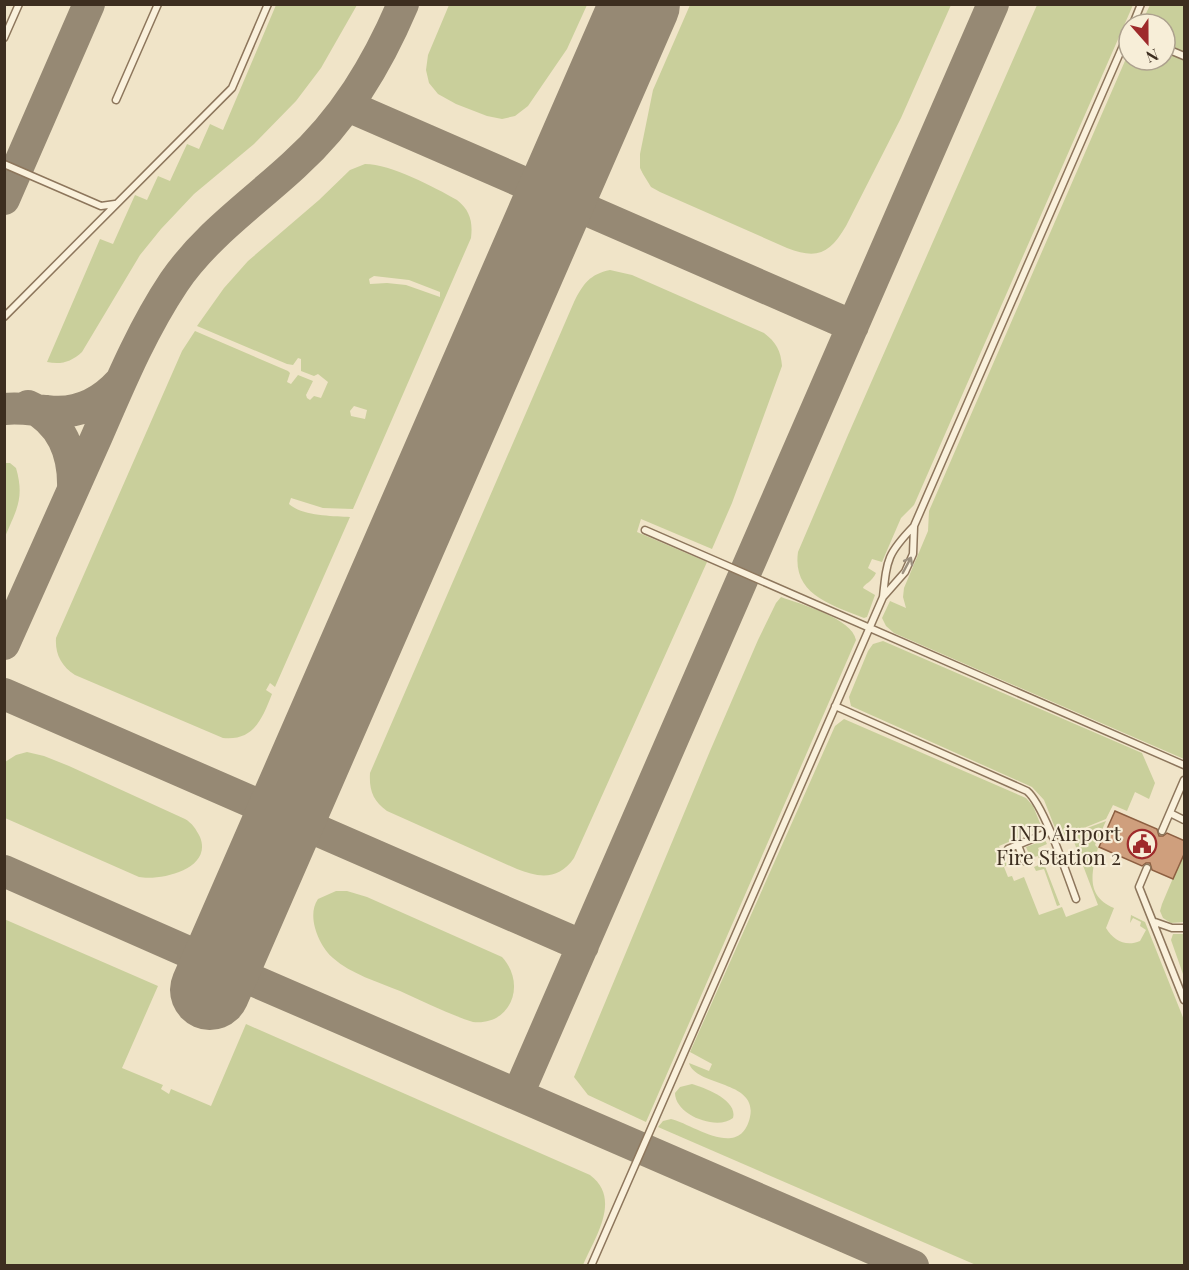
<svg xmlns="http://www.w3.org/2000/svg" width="1189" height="1270" viewBox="0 0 1189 1270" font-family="'Playfair Display',serif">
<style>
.green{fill:#c9cf9b;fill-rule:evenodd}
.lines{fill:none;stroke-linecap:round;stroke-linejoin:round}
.taxiway{stroke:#968974;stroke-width:32}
.runway{stroke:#968974;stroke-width:80}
.building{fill:#cf9f7d;stroke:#8d5f41;stroke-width:1.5}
.service-casing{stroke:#8d765c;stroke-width:9}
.service{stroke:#faf1dc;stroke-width:6}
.oneway{stroke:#9c907e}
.labels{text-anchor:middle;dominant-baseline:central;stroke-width:4.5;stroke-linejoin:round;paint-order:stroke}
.poi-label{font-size:21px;fill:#3d2e20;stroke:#f7eed8;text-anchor:end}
</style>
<rect width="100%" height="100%" fill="#f0e4c8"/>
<path class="green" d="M 276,5 L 357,5 L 321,68 L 296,101 L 254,144 L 194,194 L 161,229 L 140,255 L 82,352 C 71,362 61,365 47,362 L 100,239 L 113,244 L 135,195 L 147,200 L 158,176 L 170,181 L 187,144 L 199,149 L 210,124 L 223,130 Z
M 449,5 L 449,4 L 587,5 L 567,49 L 528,106 L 515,116 L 502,119 L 487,116 L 456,104 L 438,94 L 429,83 L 426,70 L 428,55 Z
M 690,5 L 951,5 L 901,118 L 846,226 C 830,253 818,260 787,248 L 660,192 L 651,187 L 643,174 L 640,168 L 640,154 L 653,90 Z
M 1037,5 L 1133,5 L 914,505 L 901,518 L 882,562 L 872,559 L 868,568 L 876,573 C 872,582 864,584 863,588 L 875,595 L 867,617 L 864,618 C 832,605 792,595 798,552 L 848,435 Z
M 1150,5 L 1184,5 L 1184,52 L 1165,43 L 1165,24 L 1141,24 Z
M 1165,51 L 1184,60 L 1184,759 L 894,633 L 886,626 L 882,618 L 890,601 L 906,608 L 903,597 L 904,588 L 928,531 L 929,511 L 1128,54 L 1129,52 L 1129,60 L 1165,60 Z
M 365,164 C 391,164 434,187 457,200 C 470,210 473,222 471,238 L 353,509 L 323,508 L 291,498 L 289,504 C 302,516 333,516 350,517 L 275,687 L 270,683 L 266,690 L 272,694 C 262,719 254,741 223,738 L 75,675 C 61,666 55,654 56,638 L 182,351 L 195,331 L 288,371 L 290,373 L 287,382 L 291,384 L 298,375 L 313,381 L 306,395 L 307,398 L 310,400 L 314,396 L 321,398 L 328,382 L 318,374 L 314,376 L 301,371 L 301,359 L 298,358 L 293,365 L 287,364 L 197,326 L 224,288 L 248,261 L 319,200 L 350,170 ZM 374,276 L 409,280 L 440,292 L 440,297 L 406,285 L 387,283 L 370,284 L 369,279 ZM 354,406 L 367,410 L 365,419 L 351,416 L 350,411 Z
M 610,270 L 632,275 L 764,333 C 776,342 781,351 782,366 L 732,503 L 712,549 L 641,519 L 637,532 L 707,562 L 574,858 C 559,880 539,878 517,869 L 387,811 C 373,801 369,790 370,773 L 574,302 C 583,284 590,274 610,270 Z
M 5,463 L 10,463 L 16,468 C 25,499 16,510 5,537 Z
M 781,597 C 800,604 852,618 856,640 L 646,1122 L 588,1095 L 574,1077 L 710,751 L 758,640 L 776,603 Z
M 883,641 L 1142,753 L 1155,783 L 1149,799 L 1135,792 L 1127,811 L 1113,805 L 1106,819 L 1059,838 L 1044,800 L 1032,787 L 851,706 L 849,697 L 868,651 L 873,644 Z
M 844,719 L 1026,798 L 1033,806 L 1042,828 L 999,846 L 1007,865 L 1004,867 L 1008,877 L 1012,876 L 1014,881 L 1024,877 L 1039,915 L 1062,907 L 1066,917 L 1098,905 L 1071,834 L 1106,821 L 1095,845 L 1098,848 C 1091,874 1086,896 1114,908 L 1106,928 C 1114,941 1126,947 1140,941 L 1146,930 L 1140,926 L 1141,922 L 1133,918 L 1130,923 L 1131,915 L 1145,922 L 1184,1020 L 1184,1265 L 976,1265 L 658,1127 L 663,1121 L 671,1119 C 693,1124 740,1161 750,1117 C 758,1080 696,1087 689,1063 L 709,1071 L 712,1064 L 690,1052 L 835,726 Z
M 27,752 L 44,756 L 69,766 L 185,819 C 192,823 196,829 200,837 C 213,869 161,881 139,877 L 5,818 L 5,762 L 16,755 Z
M 1045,840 L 1047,844 L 1038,848 L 1060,905 L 1057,906 L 1044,869 L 1036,871 L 1034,867 L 1041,864 L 1038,856 L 1034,857 L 1035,860 L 1032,861 L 1026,847 Z
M 1184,852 L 1184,922 L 1171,923 L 1163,918 L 1160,911 L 1162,904 Z
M 336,891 L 347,891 L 367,897 L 502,957 C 527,984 511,1026 473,1022 C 448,1014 424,1002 400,991 C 378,982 351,974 333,958 C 319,946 306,916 318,899 Z
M 4,919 L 158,986 L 122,1068 L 163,1085 L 161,1089 L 169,1094 L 171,1089 L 211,1106 L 246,1024 L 590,1175 C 622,1199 595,1237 583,1265 L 5,1265 Z
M 1173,934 L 1184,934 L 1184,977 L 1171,940 Z
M 692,1084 C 705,1088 738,1100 733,1118 C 717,1131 675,1115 675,1093 L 680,1087 Z"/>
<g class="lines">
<path class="taxiway" d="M 348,106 L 853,326
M 4,199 L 89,4
M 28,406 C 62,421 74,454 73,488
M 4,409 C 20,407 33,410 47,411 C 76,415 101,403 120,382
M 4,644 C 35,575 66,505 97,436 C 120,383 142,330 174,282 C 206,235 253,203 294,165 C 344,120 377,65 403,4
M 4,694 L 583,946
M 4,871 L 220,966 L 913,1266
M 518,1094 L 993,4"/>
<path class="runway" d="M 210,990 L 640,4"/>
</g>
<path class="building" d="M 1115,811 L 1157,829 L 1159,836 L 1163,836 L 1167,833 L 1185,841 L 1185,852 L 1173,879 L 1152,870 L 1150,863 L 1146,863 L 1142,866 L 1099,847 Z"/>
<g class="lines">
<g class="service-casing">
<path id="service" d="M 1133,24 L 1141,4
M 4,38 L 19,4
M 1165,48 L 1184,56
M 116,100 L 158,4
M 4,164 L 101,206 L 115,204
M 4,317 L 232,88 L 268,4
M 645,530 L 1184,765
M 883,597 L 905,572 L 913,554 L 914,527
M 835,706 L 1027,791 C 1044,805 1067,875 1076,899
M 1170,813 L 1184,820
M 1162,831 L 1184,780
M 1018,845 L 1024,861
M 1008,849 L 1049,832
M 1147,868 L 1139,887 L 1184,1000
M 1155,922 L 1172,928 L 1184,928
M 591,1266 L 883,597 C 887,559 887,554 914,526 L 1129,32"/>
</g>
<use href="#service" class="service"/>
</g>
<defs><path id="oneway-shaft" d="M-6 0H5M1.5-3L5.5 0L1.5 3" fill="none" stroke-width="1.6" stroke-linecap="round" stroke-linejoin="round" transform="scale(1.5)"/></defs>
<use class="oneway" href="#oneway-shaft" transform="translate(907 565) rotate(-62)"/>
<defs>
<g id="civic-ring" transform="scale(1.5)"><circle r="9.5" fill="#f7eed8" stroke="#9e2a2b" stroke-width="1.5"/><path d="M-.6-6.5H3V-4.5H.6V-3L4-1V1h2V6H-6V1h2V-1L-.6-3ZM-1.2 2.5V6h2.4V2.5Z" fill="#9e2a2b"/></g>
</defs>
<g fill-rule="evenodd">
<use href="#civic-ring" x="1142" y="844"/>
</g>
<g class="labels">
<g class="poi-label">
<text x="1121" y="832">IND Airport<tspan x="1121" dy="24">Fire Station 2</tspan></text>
</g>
</g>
<rect width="1189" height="1270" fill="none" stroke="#3d2e20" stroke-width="12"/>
<g transform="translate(1147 42) rotate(159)"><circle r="28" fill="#f7eed8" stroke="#ada18e" stroke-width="1.5"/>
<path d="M0-4.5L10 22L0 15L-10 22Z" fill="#9e2a2b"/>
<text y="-9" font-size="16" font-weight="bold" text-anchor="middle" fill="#3d2e20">N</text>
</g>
</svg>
